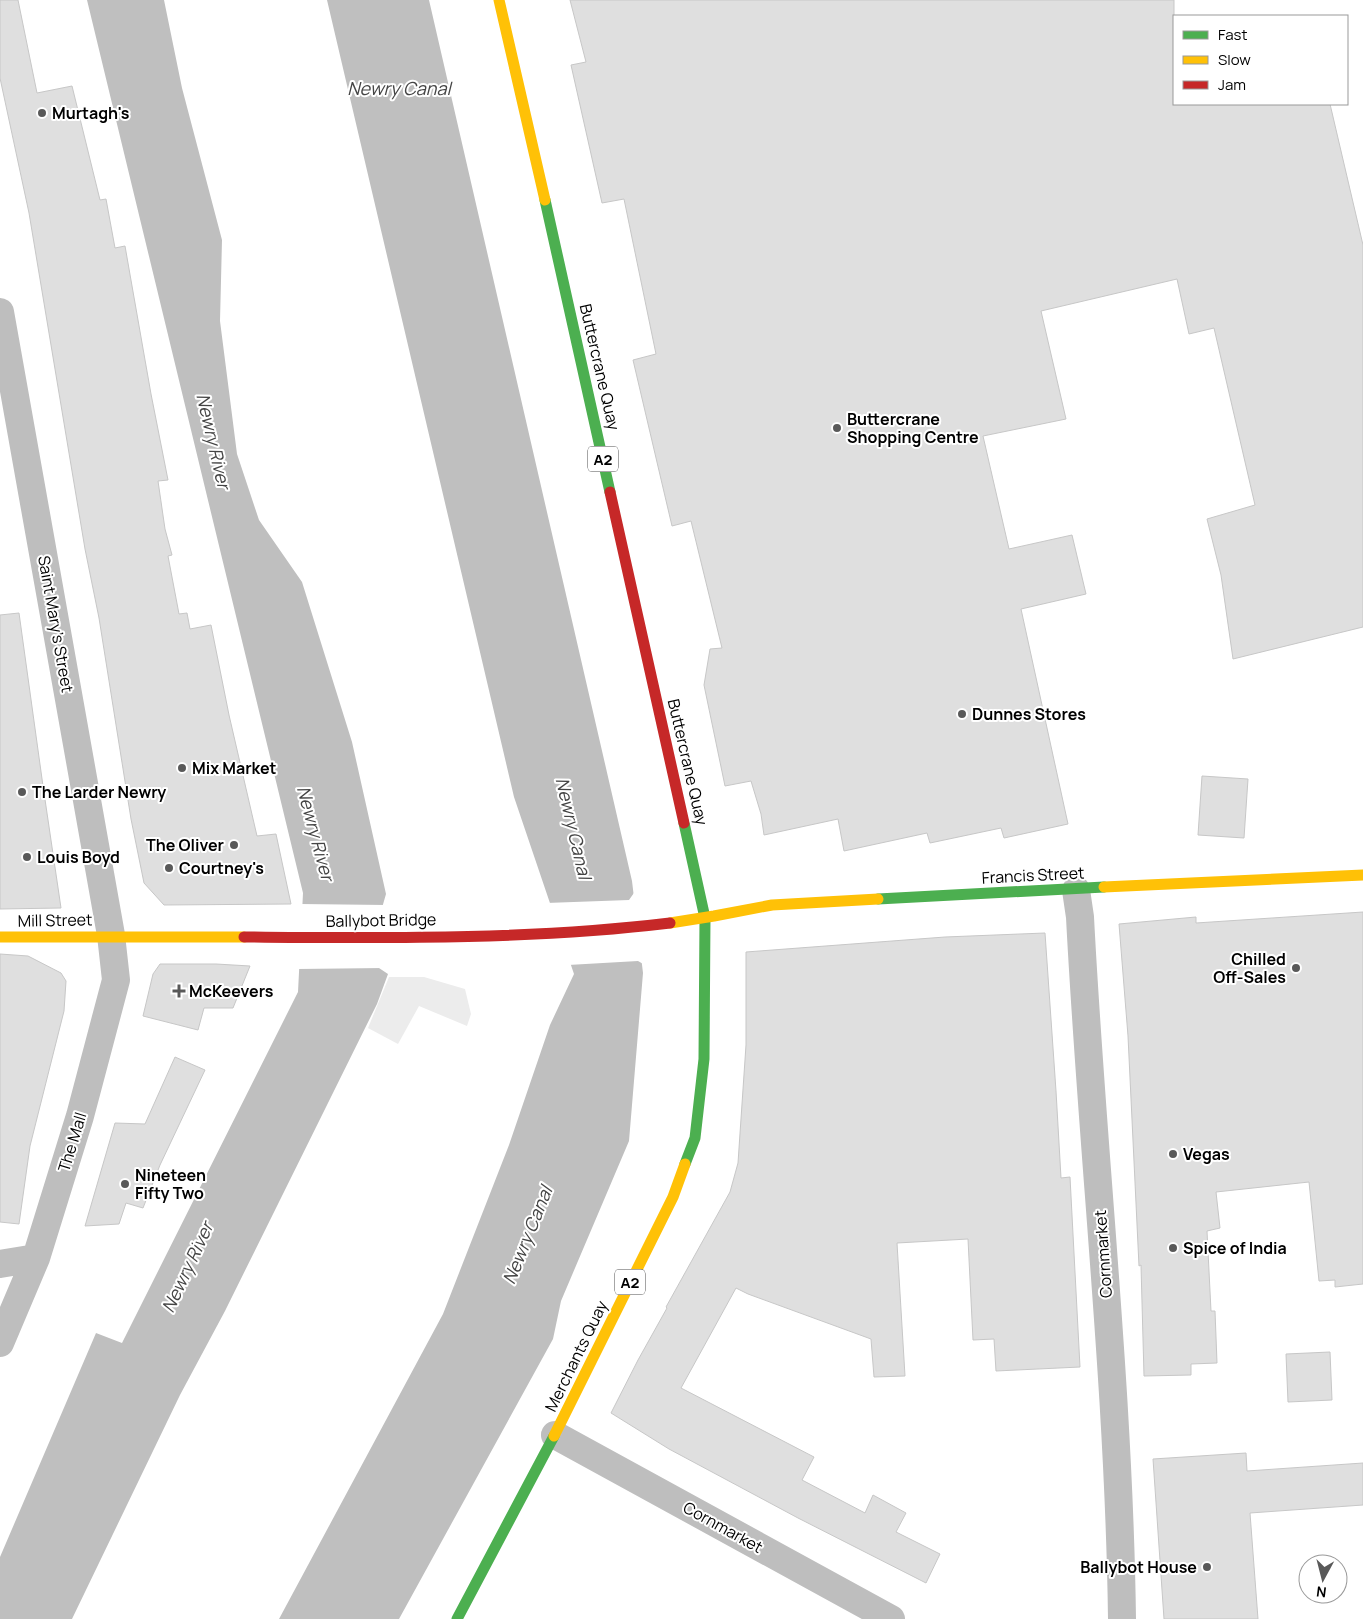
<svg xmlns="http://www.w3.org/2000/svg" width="1363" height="1619" viewBox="0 0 1363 1619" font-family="Manrope,sans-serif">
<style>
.green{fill:#ececec}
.water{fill:#bfbfbf}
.pier{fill:#fff}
.building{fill:#dfdfdf;stroke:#c7c7c7}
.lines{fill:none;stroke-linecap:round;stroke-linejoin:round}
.street{stroke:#bebebe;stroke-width:28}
.fast{stroke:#4caf50;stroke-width:11}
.slow{stroke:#ffc107;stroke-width:11}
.jam{stroke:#c62828;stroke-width:11}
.poi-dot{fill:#595959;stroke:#fff;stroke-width:2}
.labels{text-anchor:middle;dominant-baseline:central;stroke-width:4;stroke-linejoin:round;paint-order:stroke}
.shield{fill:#fff;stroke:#4c4c4c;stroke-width:1}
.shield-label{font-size:15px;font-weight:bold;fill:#000}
.poi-label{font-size:16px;font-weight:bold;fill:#000;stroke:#fff;text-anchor:start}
.street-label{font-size:16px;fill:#000;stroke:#fff}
.water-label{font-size:18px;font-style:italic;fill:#444;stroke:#fff}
</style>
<rect width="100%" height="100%" fill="#fff"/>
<path class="green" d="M 389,977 L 424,977 L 465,989 L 471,1014 L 467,1026 L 419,1006 L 398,1044 L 368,1028 Z"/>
<path class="water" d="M 87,0 L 164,0 L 182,88 L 222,240 L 220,321 L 237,454 L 259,520 L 302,582 L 352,742 L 386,894 L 367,960 L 388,974 L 377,1004 L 225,1311 L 180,1395 L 72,1619 L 0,1619 L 0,1557 L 96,1333 L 122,1343 L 298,992 L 303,893 Z
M 327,0 L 429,0 L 632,881 L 643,973 L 629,1141 L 561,1301 L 553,1339 L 399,1619 L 279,1619 L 443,1314 L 509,1145 L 550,1025 L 574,974 L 514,797 Z"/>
<path class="pier" d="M 636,890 L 645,965 L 638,961 L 568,965 L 546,903 L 629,900 Z
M 300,904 L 386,905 L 370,959 L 384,968 L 297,969 Z"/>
<path class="building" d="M 0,0 L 18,0 L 37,93 L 72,86 L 100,200 L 106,199 L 115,248 L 125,246 L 151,394 L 168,480 L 158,481 L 165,529 L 172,555 L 168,556 L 179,614 L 187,613 L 190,629 L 211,625 L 229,715 L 257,836 L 276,834 L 291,904 L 164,905 L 144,883 L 131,819 L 99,618 L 85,549 L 29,213 L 0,78 Z
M 570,0 L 1174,0 L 1174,104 L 1330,104 L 1363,245 L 1363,627 L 1233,659 L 1221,575 L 1207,519 L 1255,505 L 1214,328 L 1189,334 L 1177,279 L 1041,311 L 1066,419 L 983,436 L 1009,549 L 1072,535 L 1086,594 L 1021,609 L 1068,824 L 1004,838 L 1001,828 L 930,843 L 927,833 L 844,851 L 838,819 L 764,835 L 761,814 L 751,781 L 725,786 L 704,685 L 710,649 L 722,648 L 691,521 L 672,526 L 633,360 L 656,354 L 624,199 L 602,203 L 571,65 L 586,62 Z
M 19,613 L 43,786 L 61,908 L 0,909 L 0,615 Z
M 1202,776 L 1248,779 L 1244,838 L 1198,835 Z
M 1363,912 L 1363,1284 L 1335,1287 L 1335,1280 L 1319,1281 L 1309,1182 L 1216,1192 L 1220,1228 L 1207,1231 L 1211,1311 L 1215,1311 L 1217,1363 L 1191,1364 L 1191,1375 L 1144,1376 L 1141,1265 L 1139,1266 L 1128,1036 L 1119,924 L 1196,917 L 1196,923 Z
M 1045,933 L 1056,1091 L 1061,1178 L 1070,1177 L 1080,1367 L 996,1371 L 994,1339 L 973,1340 L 968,1239 L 897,1243 L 905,1376 L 874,1377 L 871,1339 L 748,1294 L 736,1288 L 681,1388 L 814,1457 L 802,1480 L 865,1513 L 873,1495 L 906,1513 L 896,1532 L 940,1554 L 926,1583 L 798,1518 L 669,1449 L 611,1413 L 638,1360 L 667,1308 L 666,1307 L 730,1192 L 738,1163 L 746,1045 L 746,952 L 945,937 Z
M 0,954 L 28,956 L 61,973 L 66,981 L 64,1011 L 30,1146 L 19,1224 L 0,1222 Z
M 160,964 L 216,964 L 250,966 L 233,1008 L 204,1008 L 198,1030 L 143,1016 L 153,974 Z
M 175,1057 L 205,1070 L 160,1165 L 143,1208 L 126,1203 L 119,1224 L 85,1226 L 115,1123 L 145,1124 Z
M 1330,1352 L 1332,1400 L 1288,1402 L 1286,1354 Z
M 1246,1453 L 1247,1471 L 1363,1463 L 1363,1505 L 1250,1513 L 1258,1619 L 1164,1619 L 1153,1459 Z"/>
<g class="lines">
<path class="street" d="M 0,312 L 111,935 L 116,980 L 80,1116 L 36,1258 L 0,1343
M 1076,890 L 1080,917 C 1092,1151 1119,1385 1122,1619
M 0,1264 L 36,1258
M 555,1435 L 891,1619"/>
<path class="fast" d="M 545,200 L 610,492
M 684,823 L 705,918 L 704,1059 L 695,1138 L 685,1164
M 878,899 L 1104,887
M 457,1619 L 554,1436"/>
<path class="slow" d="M 499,0 L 545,200
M 1104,887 L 1363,875
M 670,923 L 714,916 L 772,905 L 878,899
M 0,937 L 244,937
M 554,1436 L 673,1197 L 685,1164"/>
<path class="jam" d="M 610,492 L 684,823
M 244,937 C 386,938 529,940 670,923"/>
</g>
<g class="poi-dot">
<circle cx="42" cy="113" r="5"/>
<circle cx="837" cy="428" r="5"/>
<circle cx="962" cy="714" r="5"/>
<circle cx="182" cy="768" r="5"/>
<circle cx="22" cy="792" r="5"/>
<circle cx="234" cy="845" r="5"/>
<circle cx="27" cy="857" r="5"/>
<circle cx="169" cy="868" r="5"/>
<circle cx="1296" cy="968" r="5"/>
<path d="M176.5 983.5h5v5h5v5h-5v5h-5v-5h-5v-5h5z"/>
<circle cx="1173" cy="1154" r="5"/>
<circle cx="125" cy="1184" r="5"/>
<circle cx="1173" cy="1248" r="5"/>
<circle cx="1207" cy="1567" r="5"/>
</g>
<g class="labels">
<g class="shield">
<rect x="588" y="446.5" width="30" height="25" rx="4"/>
<rect x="615" y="1269.5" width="30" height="25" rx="4"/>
</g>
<g class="shield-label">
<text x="603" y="459">A2</text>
<text x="630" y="1282">A2</text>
</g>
<g class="poi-label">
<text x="52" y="113">Murtagh's</text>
<text x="847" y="419">Buttercrane<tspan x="847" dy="18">Shopping Centre</tspan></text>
<text x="972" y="714">Dunnes Stores</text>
<text x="192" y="768">Mix Market</text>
<text x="32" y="792">The Larder Newry</text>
<text x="224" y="845" text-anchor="end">The Oliver</text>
<text x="37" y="857">Louis Boyd</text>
<text x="179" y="868">Courtney's</text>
<text x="1286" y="959" text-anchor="end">Chilled<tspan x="1286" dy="18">Off-Sales</tspan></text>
<text x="189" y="991">McKeevers</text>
<text x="1183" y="1154">Vegas</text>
<text x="135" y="1175">Nineteen<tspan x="135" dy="18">Fifty Two</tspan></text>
<text x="1183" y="1248">Spice of India</text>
<text x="1197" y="1567" text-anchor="end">Ballybot House</text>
</g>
<g class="street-label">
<text transform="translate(600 367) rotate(77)">Buttercrane Quay</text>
<text transform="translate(56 624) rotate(80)">Saint Mary's Street</text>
<text transform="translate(688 762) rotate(77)">Buttercrane Quay</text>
<text transform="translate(1033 875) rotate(-3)">Francis Street</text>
<text transform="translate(55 920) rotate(-1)">Mill Street</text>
<text transform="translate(381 920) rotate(-1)">Ballybot Bridge</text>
<text transform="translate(72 1142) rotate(-73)">The Mall</text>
<text transform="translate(1103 1254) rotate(-94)">Cornmarket</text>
<text transform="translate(576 1356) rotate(-64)">Merchants Quay</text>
<text transform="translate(723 1527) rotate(29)">Cornmarket</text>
</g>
<g class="water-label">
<text x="399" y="88">Newry Canal</text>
<text transform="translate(214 441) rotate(77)">Newry River</text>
<text transform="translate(574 828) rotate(77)">Newry Canal</text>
<text transform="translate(316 833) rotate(75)">Newry River</text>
<text transform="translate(527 1235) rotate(-68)">Newry Canal</text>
<text transform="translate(187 1267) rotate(-65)">Newry River</text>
</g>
</g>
<rect x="1173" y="15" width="175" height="90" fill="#ffffff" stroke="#999999"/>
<rect x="1183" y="31" width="25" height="8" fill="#4caf50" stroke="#999999"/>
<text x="1218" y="40" font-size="15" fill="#000000">Fast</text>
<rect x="1183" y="56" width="25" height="8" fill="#ffc107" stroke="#999999"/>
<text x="1218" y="65" font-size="15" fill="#000000">Slow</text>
<rect x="1183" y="81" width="25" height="8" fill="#c62828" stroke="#999999"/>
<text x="1218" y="90" font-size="15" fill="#000000">Jam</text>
<g transform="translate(1323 1579) rotate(187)"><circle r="24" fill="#ffffff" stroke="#999999"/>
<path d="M0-4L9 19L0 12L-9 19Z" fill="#595959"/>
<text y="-8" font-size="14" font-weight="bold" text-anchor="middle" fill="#000000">N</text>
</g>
</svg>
